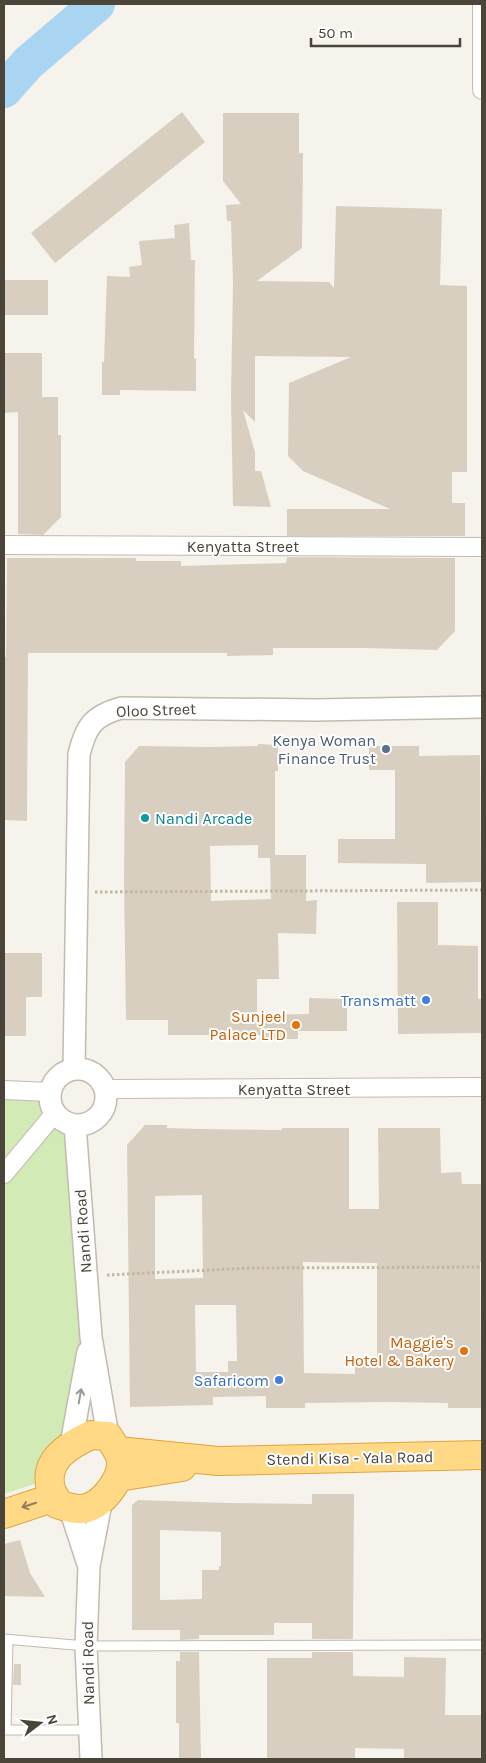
<svg xmlns="http://www.w3.org/2000/svg" width="486" height="1763" viewBox="0 0 486 1763" font-family="Karla,sans-serif">
<style>
.green{fill:#d2eab5}
.lines{fill:none;stroke-linecap:round;stroke-linejoin:round}
.river{stroke:#a9d4f2;stroke-width:36}
.building{fill:#d8cfc1;fill-rule:evenodd}
.service-casing{stroke:#c2bbae;stroke-width:11}
.minor-casing{stroke:#c2bbae;stroke-width:20}
.tertiary-casing{stroke:#c2bbae;stroke-width:24}
.trunk-casing{stroke:#e0a43c;stroke-width:30}
.path{stroke:#c4b79f;stroke-width:3;stroke-dasharray:2.5 2.5;stroke-linecap:butt}
.service{stroke:#fff;stroke-width:9}
.minor{stroke:#fff;stroke-width:18}
.tertiary{stroke:#fff;stroke-width:21}
.trunk{stroke:#ffd985;stroke-width:28}
.oneway{stroke:#9c9892}
.oneway2{stroke:#938057}
.service-dot{fill:#5c6f8a;stroke:#fff;stroke-width:2}
.culture-dot{fill:#0f9aa8;stroke:#fff;stroke-width:2}
.shop-dot{fill:#3f7fe0;stroke:#fff;stroke-width:2}
.food-dot{fill:#e8710a;stroke:#fff;stroke-width:2}
.labels{text-anchor:middle;dominant-baseline:central;stroke-width:4;stroke-linejoin:round;paint-order:stroke}
.street-label{font-size:16px;fill:#4b4439;stroke:#fff}
.service-label{font-size:16px;fill:#4e5e75;stroke:#fff;text-anchor:end}
.culture-label{font-size:16px;fill:#0d838f;stroke:#fff;text-anchor:start}
.shop-label{font-size:16px;fill:#366cbe;stroke:#fff;text-anchor:end}
.food-label{font-size:16px;fill:#c56008;stroke:#fff;text-anchor:end}
</style>
<rect width="100%" height="100%" fill="#f6f3ec"/>
<path class="green" d="M 4,1094 L 46,1096 C 50,1116 55,1119 73,1129 L 87,1338 L 68,1443 L 47,1480 L 4,1494 Z"/>
<g class="lines">
<path class="river" d="M 4,90 L 28,63 L 97,4"/>
</g>
<path class="building" d="M 182,112 L 205,142 L 55,263 L 31,233 Z
M 223,113 L 299,113 L 299,153 L 303,153 L 302,248 L 257,281 L 329,282 L 334,288 L 336,206 L 442,209 L 440,285 L 467,286 L 467,472 L 452,472 L 452,503 L 465,503 L 465,536 L 287,536 L 287,509 L 390,509 L 303,471 L 288,456 L 289,383 L 351,357 L 255,356 L 255,422 L 243,410 L 255,452 L 255,471 L 261,471 L 271,507 L 233,506 L 231,398 L 233,282 L 231,221 L 227,221 L 226,205 L 241,204 L 223,181 Z
M 189,223 L 191,260 L 195,260 L 194,358 L 196,359 L 196,391 L 120,390 L 120,395 L 102,395 L 102,362 L 104,362 L 107,276 L 130,277 L 129,267 L 142,265 L 139,241 L 175,238 L 174,225 Z
M 4,280 L 48,280 L 48,315 L 4,315 Z
M 4,353 L 42,353 L 42,397 L 58,397 L 58,435 L 61,435 L 61,517 L 43,535 L 18,534 L 18,412 L 4,413 Z
M 287,557 L 455,558 L 455,631 L 437,650 L 365,648 L 273,648 L 273,655 L 227,656 L 227,653 L 28,653 L 27,821 L 4,820 L 4,657 L 6,657 L 7,558 L 136,558 L 136,561 L 181,561 L 181,566 L 285,563 L 286,563 Z
M 258,744 L 278,745 L 278,771 L 275,771 L 275,855 L 306,855 L 306,901 L 317,900 L 316,934 L 278,933 L 279,979 L 257,979 L 257,1015 L 309,1014 L 309,998 L 347,999 L 347,1031 L 298,1031 L 298,1039 L 263,1039 L 263,1035 L 168,1035 L 168,1020 L 126,1020 L 124,882 L 125,762 L 139,746 L 209,747 L 258,746 ZM 258,845 L 258,858 L 270,858 L 271,899 L 211,901 L 210,846 Z
M 369,746 L 419,746 L 419,756 L 480,755 L 481,882 L 426,883 L 426,864 L 338,863 L 338,839 L 395,839 L 395,770 L 369,770 Z
M 397,902 L 438,902 L 438,945 L 478,946 L 478,999 L 482,999 L 482,1033 L 398,1034 Z
M 4,953 L 42,953 L 42,997 L 26,997 L 26,1036 L 4,1036 Z
M 145,1125 L 167,1125 L 167,1128 L 199,1129 L 282,1130 L 282,1128 L 349,1128 L 349,1209 L 379,1209 L 378,1128 L 440,1128 L 441,1173 L 461,1172 L 462,1184 L 482,1184 L 482,1262 L 480,1262 L 481,1378 L 482,1378 L 482,1408 L 448,1408 L 448,1403 L 387,1402 L 305,1403 L 305,1408 L 266,1408 L 266,1396 L 213,1397 L 213,1405 L 130,1407 L 127,1145 ZM 202,1195 L 203,1278 L 155,1279 L 155,1196 ZM 303,1262 L 377,1263 L 377,1359 L 355,1359 L 355,1374 L 304,1373 ZM 195,1305 L 236,1305 L 237,1361 L 228,1361 L 228,1372 L 196,1372 Z
M 312,1494 L 354,1494 L 353,1639 L 312,1639 L 312,1623 L 274,1623 L 274,1635 L 199,1635 L 199,1639 L 180,1640 L 180,1630 L 132,1630 L 132,1505 L 138,1500 L 230,1503 L 312,1504 ZM 160,1530 L 221,1532 L 221,1566 L 219,1566 L 219,1570 L 202,1570 L 202,1599 L 160,1600 Z
M 20,1540 L 30,1573 L 45,1597 L 4,1596 L 4,1544 Z
M 180,1652 L 199,1652 L 201,1759 L 179,1759 L 179,1723 L 176,1723 L 176,1661 L 180,1661 Z
M 312,1652 L 353,1652 L 353,1676 L 404,1677 L 404,1657 L 446,1658 L 445,1715 L 482,1715 L 482,1759 L 404,1759 L 404,1749 L 355,1748 L 355,1759 L 267,1759 L 267,1658 L 312,1658 Z
M 14,1664 L 21,1664 L 21,1685 L 13,1685 Z"/>
<g class="lines">
<g class="service-casing">
<path id="service" d="M 4,1639 L 86,1646 L 482,1645
M 4,1730 L 90,1730
M 6,1730 L 8,1640"/>
</g>
<g class="minor-casing">
<path id="minor" d="M 482,4 L 482,90
M 4,545 L 482,547
M 105,1089 L 482,1087
M 4,1090 L 50,1092
M 4,1174 L 55,1113"/>
</g>
<g class="tertiary-casing">
<path id="tertiary" d="M 74,1068 L 79,754 C 86,726 93,716 121,708 L 316,710 L 482,707
M50 1097a28 28 0 1 1 56 0a28 28 0 1 1-56 0Z
M 75,1125 L 91,1337 L 108,1436
M 71,1444 L 88,1352
M 70,1509 L 88,1564
M 91,1759 L 86,1646 L 89,1566 L 102,1498"/>
</g>
<g class="trunk-casing">
<path id="trunk" d="M 91,1435 L 108,1436 C 113,1444 119,1451 121,1460 C 123,1478 104,1503 87,1508 C 77,1511 67,1507 57,1504 C 55,1499 52,1494 51,1489 C 43,1460 69,1445 91,1435 Z
M 118,1451 L 218,1461 L 482,1455
M 118,1477 L 182,1467
M 4,1514 L 55,1497"/>
</g>
<path class="path" d="M 95,892 L 482,890
M 107,1275 L 252,1268 L 482,1267"/>
<use href="#service" class="service"/>
<use href="#minor" class="minor"/>
<use href="#tertiary" class="tertiary"/>
<use href="#trunk" class="trunk"/>
</g>
<defs><path id="oneway-shaft" d="M-6 0H5M1.5-3L5.5 0L1.5 3" fill="none" stroke-width="1.6" stroke-linecap="round" stroke-linejoin="round" transform="scale(1.25)"/></defs>
<use class="oneway" href="#oneway-shaft" transform="translate(80 1396) rotate(-80)"/>
<use class="oneway2" href="#oneway-shaft" transform="translate(29 1505) rotate(162)"/>
<circle class="service-dot" cx="386" cy="749" r="5"/>
<circle class="culture-dot" cx="145" cy="818" r="5"/>
<g class="shop-dot">
<circle cx="426" cy="1000" r="5"/>
<circle cx="279" cy="1380" r="5"/>
</g>
<g class="food-dot">
<circle cx="296" cy="1025" r="5"/>
<circle cx="464" cy="1351" r="5"/>
</g>
<g class="labels">
<g class="street-label">
<text x="243" y="546">Kenyatta Street</text>
<text transform="translate(156 710) rotate(-2)">Oloo Street</text>
<text x="294" y="1089">Kenyatta Street</text>
<text transform="translate(83 1231) rotate(-94)">Nandi Road</text>
<text transform="translate(350 1458) rotate(-1)">Stendi Kisa - Yala Road</text>
<text transform="translate(88 1663) rotate(-91)">Nandi Road</text>
</g>
<g class="service-label">
<text x="376" y="740">Kenya Woman<tspan x="376" dy="18">Finance Trust</tspan></text>
</g>
<g class="culture-label">
<text x="155" y="818">Nandi Arcade</text>
</g>
<g class="shop-label">
<text x="416" y="1000">Transmatt</text>
<text x="269" y="1380">Safaricom</text>
</g>
<g class="food-label">
<text x="286" y="1016">Sunjeel<tspan x="286" dy="18">Palace LTD</tspan></text>
<text x="454" y="1342">Maggie's<tspan x="454" dy="18">Hotel &amp; Bakery</tspan></text>
</g>
</g>
<rect width="486" height="1763" fill="none" stroke="#4b4439" stroke-width="10"/>
<g transform="translate(40 1723) rotate(74)" stroke="#ffffff" stroke-width="4" paint-order="stroke">
<path d="M0-4L9 19L0 12L-9 19Z" fill="#4b4439"/>
<text y="-8" font-size="14" font-weight="bold" text-anchor="middle" fill="#4b4439">N</text>
</g>
<path d="M311 38v8h149v-8" fill="none" stroke="#4b4439" stroke-width="2.5"/>
<text x="318" y="38" font-size="15" fill="#4b4439" stroke="#ffffff" stroke-width="4" paint-order="stroke">50 m</text>
</svg>
